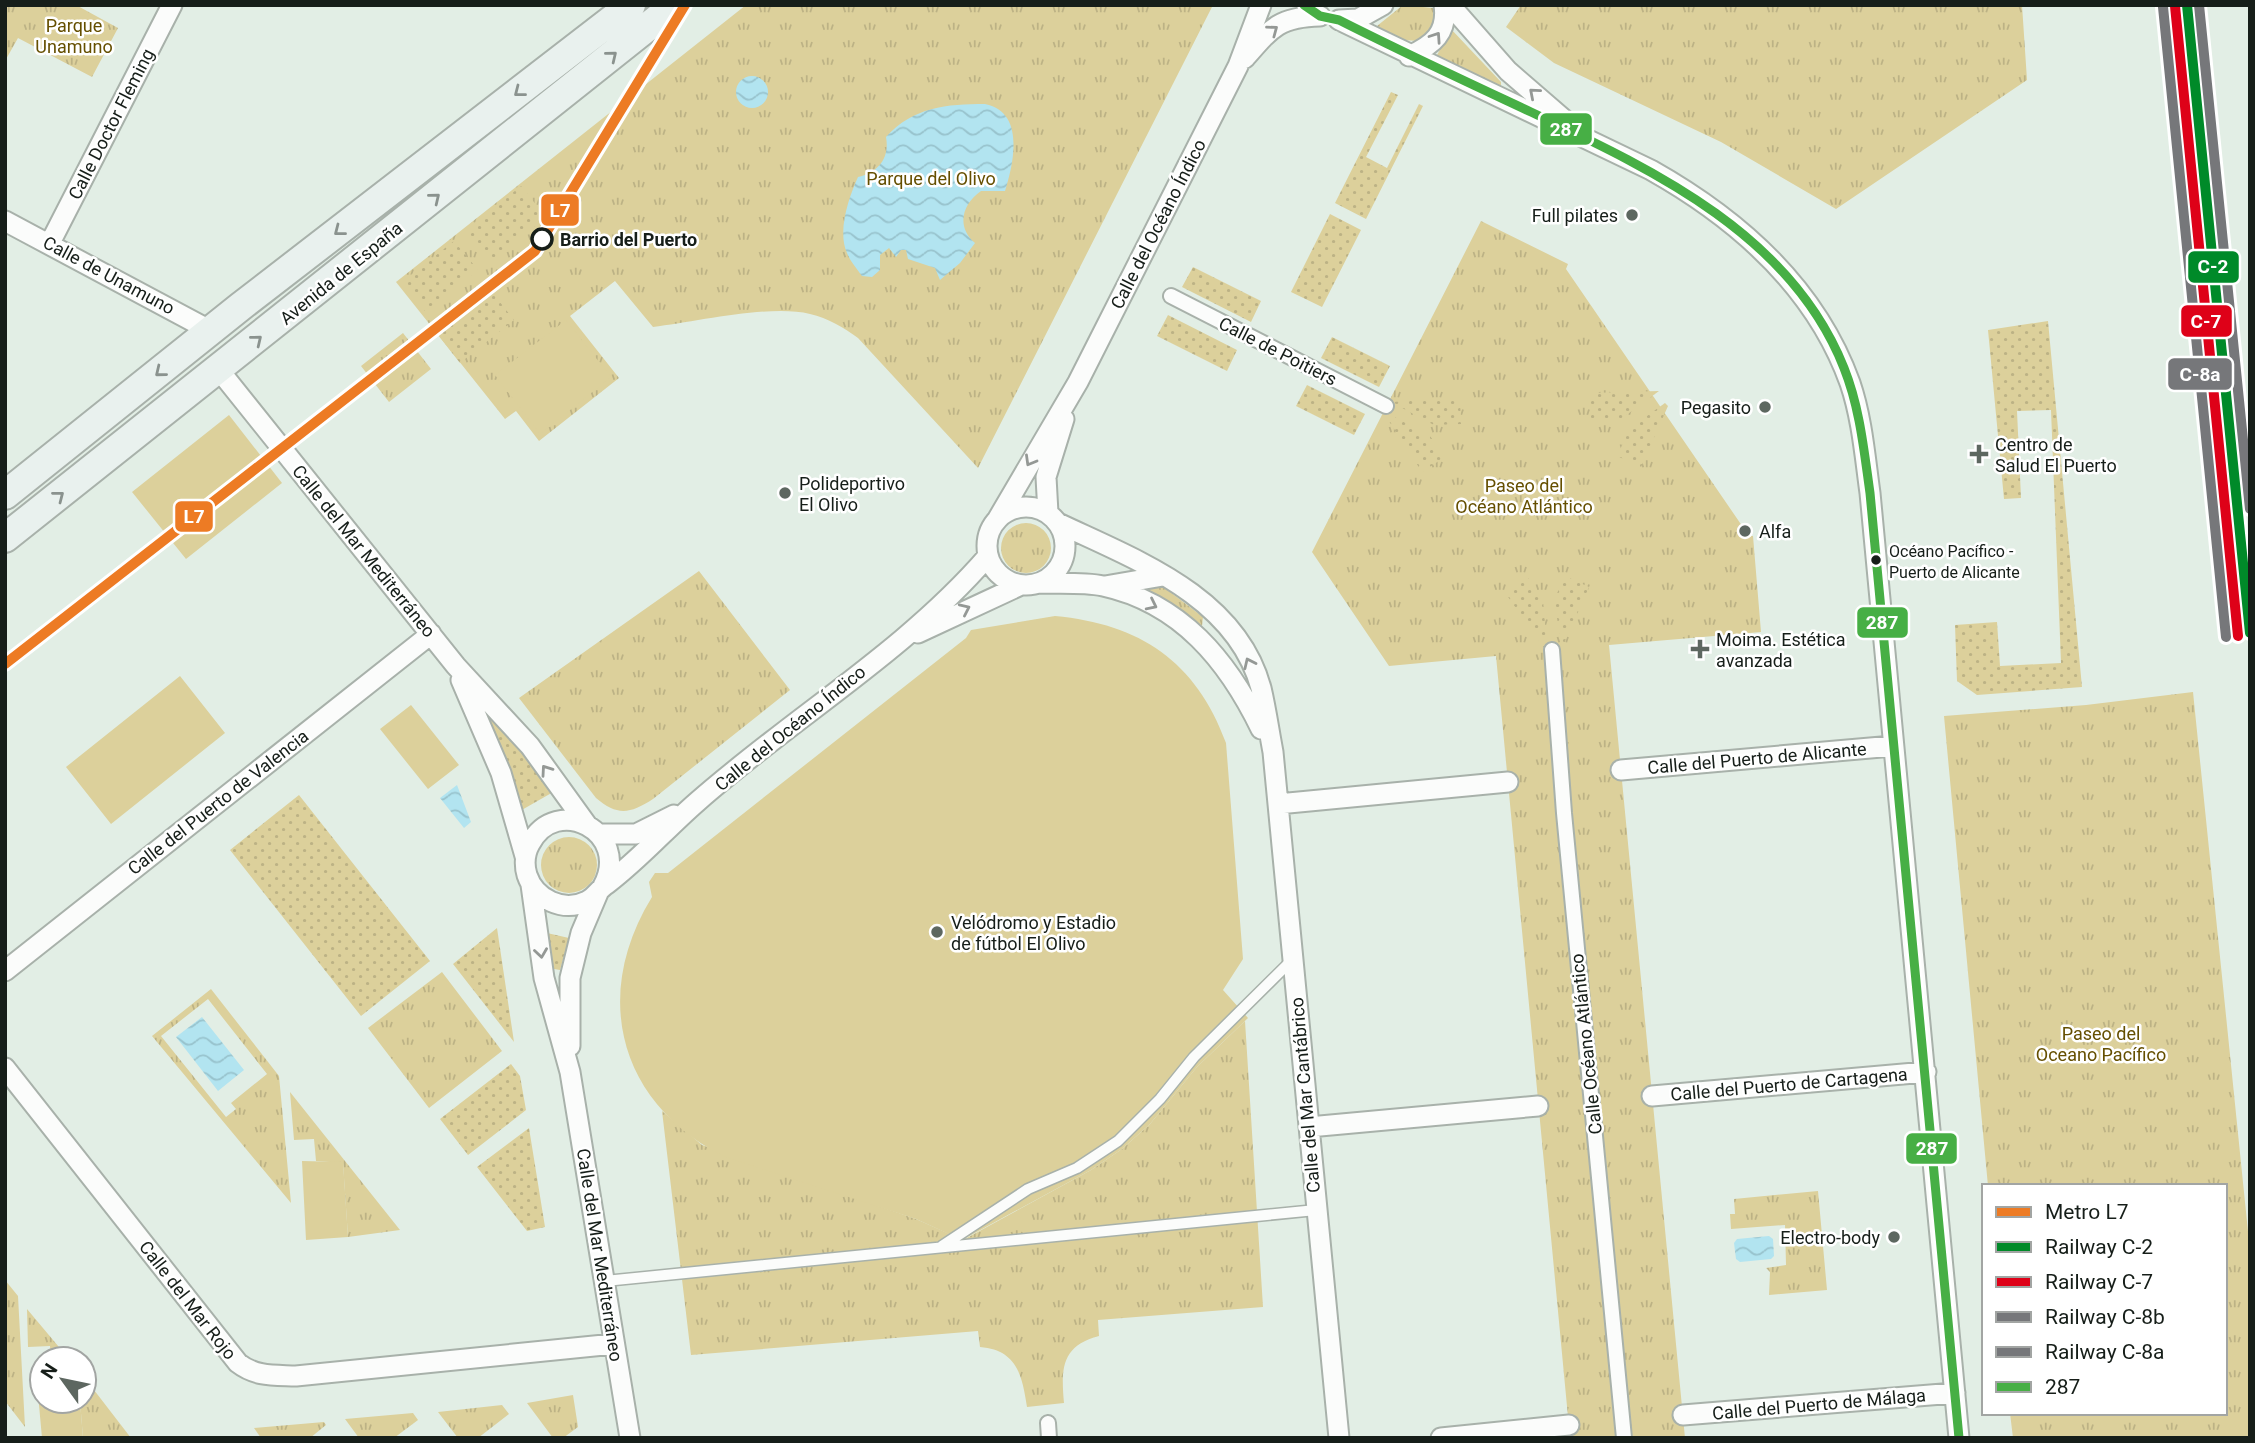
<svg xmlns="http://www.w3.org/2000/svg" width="2255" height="1443" viewBox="0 0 2255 1443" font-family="Roboto,sans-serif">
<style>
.grass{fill:url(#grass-tufts);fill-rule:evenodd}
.garden{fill:url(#garden-dots)}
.pitch{fill:#dcd09b}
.water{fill:url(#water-waves)}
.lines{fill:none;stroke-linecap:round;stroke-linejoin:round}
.service-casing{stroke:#a8b1aa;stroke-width:13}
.pedestrian-casing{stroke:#a8b1aa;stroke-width:18}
.minor-casing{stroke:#a8b1aa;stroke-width:23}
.secondary-casing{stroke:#a8b1aa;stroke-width:32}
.service{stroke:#fbfcfb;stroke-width:10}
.pedestrian{stroke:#fbfcfb;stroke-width:14}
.minor{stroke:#fbfcfb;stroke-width:19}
.secondary{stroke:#e9f1ee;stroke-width:28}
.bus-1-casing{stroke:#fff;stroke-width:14}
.bus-1{stroke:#47af45;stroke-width:9}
.rail-1-casing{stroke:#fff;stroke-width:16}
.rail-2-casing{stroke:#fff;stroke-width:16}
.rail-3-casing{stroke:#fff;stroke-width:16}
.rail-4-casing{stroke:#fff;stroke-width:16}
.rail-1{stroke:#008a29;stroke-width:10}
.rail-2{stroke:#de0118;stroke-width:10}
.rail-3{stroke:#76777a;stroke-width:10}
.rail-4{stroke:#76777a;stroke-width:10}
.metro-1-casing{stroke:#fff;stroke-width:16}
.metro-1{stroke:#ed7b24;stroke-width:10}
.oneway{stroke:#949895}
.oneway2{stroke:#8a928e}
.poi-dot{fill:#5d6760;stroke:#fff;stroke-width:2.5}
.stop-dot{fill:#fff;stroke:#161e19;stroke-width:3.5}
.bus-dot{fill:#161e19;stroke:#fff;stroke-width:2.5}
.labels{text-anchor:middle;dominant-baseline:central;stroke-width:5;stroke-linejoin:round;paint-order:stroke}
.bus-label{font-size:16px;fill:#161e19;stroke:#fff;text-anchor:start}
.park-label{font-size:18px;fill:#654f00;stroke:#fff}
.street-label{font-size:18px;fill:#161e19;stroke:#fff}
.poi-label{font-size:18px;fill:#161e19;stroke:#fff;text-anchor:start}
.stop-label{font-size:18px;font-weight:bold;fill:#161e19;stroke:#fff;text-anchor:start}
.line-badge{stroke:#fff;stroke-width:2.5}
.badge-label{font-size:19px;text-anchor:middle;font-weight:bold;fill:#fff}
</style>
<defs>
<pattern id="grass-tufts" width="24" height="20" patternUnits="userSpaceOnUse" patternTransform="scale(1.75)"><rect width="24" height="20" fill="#dcd09b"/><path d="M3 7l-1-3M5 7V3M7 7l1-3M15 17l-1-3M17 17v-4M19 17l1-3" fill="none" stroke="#bcb285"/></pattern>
<pattern id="garden-dots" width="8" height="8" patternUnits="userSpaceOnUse" patternTransform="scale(1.75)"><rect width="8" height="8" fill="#dcd09b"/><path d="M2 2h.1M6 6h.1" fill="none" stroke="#bcb285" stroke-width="1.8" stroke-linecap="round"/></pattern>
<pattern id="water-waves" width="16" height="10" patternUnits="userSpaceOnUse" patternTransform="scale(1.75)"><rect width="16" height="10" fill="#b2e4f0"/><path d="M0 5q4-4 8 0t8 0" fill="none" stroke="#98c3cd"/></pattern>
</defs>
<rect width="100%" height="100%" fill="#e2eee5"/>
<path class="grass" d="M 5,5 L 76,5 L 118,28 L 92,77 L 18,38 L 5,61 Z
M 746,5 L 1213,5 L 978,468 L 858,338 C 844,328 828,318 810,314 C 770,304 696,322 653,327 L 615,281 L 570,316 L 619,378 L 539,441 L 516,411 L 505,419 L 396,282 Z
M 1403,5 L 1433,8 L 1434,27 L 1420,41 L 1400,40 L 1377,26 Z
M 1521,5 L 2022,5 L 2027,80 L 1836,209 L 1721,142 L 1554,63 L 1506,27 Z
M 1451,29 L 1501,82 L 1501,86 L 1498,87 L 1436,57 Z
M 1481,221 L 1568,264 L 1566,269 L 1749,536 L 1753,536 L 1761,632 L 1609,645 L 1685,1438 L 1570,1438 L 1496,656 L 1389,666 L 1312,552 Z
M 403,333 L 431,369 L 389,402 L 361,366 Z
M1001 548a25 25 0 1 1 50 0a25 25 0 1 1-50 0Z
M 699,571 L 790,690 L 653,799 C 630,814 617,816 596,798 L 519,698 Z
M 1157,582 L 1203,617 L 1202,626 L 1137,590 Z
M 2193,692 L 2250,1251 L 2250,1438 L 2013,1438 L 2010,1413 L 2225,1413 L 2225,1186 L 1988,1186 L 1944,716 L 2086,705 Z
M541 865a28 28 0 1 1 56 0a28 28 0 1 1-56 0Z
M 442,972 L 502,1051 L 429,1108 L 368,1028 Z
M 211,989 L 279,1076 L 291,1203 L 152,1036 ZM 208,999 L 267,1074 L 231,1103 L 236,1109 L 226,1117 L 161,1036 Z
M 1245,1021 L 1263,1307 L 1098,1320 L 1099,1336 C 1061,1346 1061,1369 1064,1403 L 1027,1407 C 1022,1375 1017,1350 980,1347 L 978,1331 L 691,1355 L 662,1111 L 702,1145 L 916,1219 L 963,1240 L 1091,1170 L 1122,1149 L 1150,1124 L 1197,1067 Z
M 290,1092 L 400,1230 L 348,1237 L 343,1163 L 316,1161 L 314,1139 L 294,1140 Z
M 1818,1191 L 1827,1290 L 1769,1295 L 1770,1272 L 1766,1268 L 1786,1265 L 1785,1225 L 1731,1229 L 1730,1214 L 1735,1214 L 1734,1199 Z
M 5,1280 L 18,1296 L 25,1427 L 5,1401 Z
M 27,1309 L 69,1359 L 51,1359 L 50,1346 L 28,1347 Z
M 84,1377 L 131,1438 L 83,1438 L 80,1401 L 84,1401 Z
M 573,1395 L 578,1427 L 563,1438 L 553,1438 L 527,1403 Z
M 502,1405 L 509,1414 L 478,1438 L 458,1438 L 438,1412 Z
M 413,1413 L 418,1420 L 394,1438 L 359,1438 L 345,1419 Z
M 324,1422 L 326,1425 L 310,1438 L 261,1438 L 254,1428 Z"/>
<path class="garden" d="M 1391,92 L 1398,95 L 1366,157 L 1387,168 L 1419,104 L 1423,106 L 1366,219 L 1335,203 Z
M 521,186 L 546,217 L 491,261 L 466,230 Z
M 1330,214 L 1361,230 L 1322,307 L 1291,292 Z
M 454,241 L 478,270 L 425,311 L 402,282 Z
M 1193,267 L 1261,301 L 1251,322 L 1182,287 Z
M 492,292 L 514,320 L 460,363 L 438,335 Z
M 1168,315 L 1237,350 L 1227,371 L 1157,336 Z
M 2048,321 L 2082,687 L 1977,695 L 1957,681 L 1955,625 L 1997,622 L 2000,666 L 2061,663 L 2051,410 L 2017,411 L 2021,498 L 2004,499 L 1988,330 Z
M 1332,337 L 1390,366 L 1379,387 L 1321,358 Z
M 1307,385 L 1365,414 L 1354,435 L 1296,406 Z
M 1659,391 L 1621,419 L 1591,420 L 1590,393 Z
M 1460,398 L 1461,424 L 1434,425 L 1391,402 Z
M 1665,403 L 1668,406 L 1641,467 L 1617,456 L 1630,428 Z
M 1387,413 L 1430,436 L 1445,457 L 1422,472 L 1385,415 Z
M 1565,576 L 1589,587 L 1562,648 L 1554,600 Z
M 1528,578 L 1543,600 L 1547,648 L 1545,649 L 1506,594 Z
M 489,713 L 491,713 L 555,791 L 520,811 L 501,748 L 487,720 Z
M 299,795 L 430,961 L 361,1016 L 230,850 Z
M 497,928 L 514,1042 L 453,964 Z
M 547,933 L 569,938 L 560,970 L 554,969 Z
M 511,1064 L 520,1076 L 526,1110 L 468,1155 L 440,1119 Z
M 529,1128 L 545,1227 L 527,1231 L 477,1167 Z"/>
<path class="pitch" d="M 566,320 L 611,377 L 540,434 L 495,375 Z
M 229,415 L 282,483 L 186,559 L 132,492 Z
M 1055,616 C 1140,624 1196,661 1226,743 L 1243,959 L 1223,990 L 1248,1018 L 1197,1067 L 1150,1124 L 1122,1149 L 1091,1170 L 962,1240 L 916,1219 L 723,1156 C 619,1103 591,996 652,897 L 649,882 L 655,873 L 668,873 L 966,638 L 971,630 Z
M 180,676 L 225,733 L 111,824 L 66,767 Z
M 411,705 L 459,765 L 428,789 L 380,729 Z
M 302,1161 L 343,1162 L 348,1237 L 306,1240 Z
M 42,1371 L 42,1401 L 80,1401 L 83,1438 L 42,1438 L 36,1372 Z"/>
<path class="water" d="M736 92a16 16 0 1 1 32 0a16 16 0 1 1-32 0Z
M 985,104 C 1025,112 1014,162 1005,191 L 981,191 C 962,204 956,227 975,243 L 960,263 L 940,280 L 935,268 L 908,259 L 906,250 L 901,250 L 896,257 L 889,248 L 880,255 L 880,270 L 872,277 L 862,276 C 857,269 850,261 847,253 C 837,231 849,197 858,177 C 878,173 890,158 886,137 C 913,107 947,104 985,104 Z
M 457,785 L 471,822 L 464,828 L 440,798 Z
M 202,1017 L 244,1070 L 218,1091 L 176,1037 Z
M 1769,1236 L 1773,1239 L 1774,1256 L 1771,1259 L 1740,1262 L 1736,1259 L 1734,1243 L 1737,1239 Z"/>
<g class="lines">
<g class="service-casing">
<path id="service" d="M 942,1246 L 1028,1189 L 1077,1168 L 1118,1141 L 1160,1099 L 1194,1057 L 1292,960
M 605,1281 L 1316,1210"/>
</g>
<g class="pedestrian-casing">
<path id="pedestrian" d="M 1171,296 L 1386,406
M 1552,650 L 1564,813 L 1624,1438
M 1048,1423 L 1049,1438"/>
</g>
<g class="minor-casing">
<path id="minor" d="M 1450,5 L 1508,71 L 1568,123
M 1339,20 L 1651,170 C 1738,219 1815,286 1850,383 C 1862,418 1865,457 1870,493 L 1959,1438
M 1339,20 L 1358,19 L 1383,5
M 1409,56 C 1433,45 1448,33 1444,5
M 1245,58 C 1271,28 1279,17 1320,16
M 5,221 L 211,331
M 50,243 L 172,5
M 219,370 L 456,666 L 530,746 L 587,825
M987 546a39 39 0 1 1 78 0a39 39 0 1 1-78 0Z
M 1048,513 L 1046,477 L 1064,419
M 997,520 L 1078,382 L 1238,66 L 1261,5
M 1058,523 C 1136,560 1236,596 1261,688 C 1266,709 1269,731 1273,752 L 1339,1438
M 1039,583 C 1060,584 1083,582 1103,586 C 1181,603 1228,661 1261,729
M 1105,586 L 1163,576
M 918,633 L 1021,585
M 461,680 L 501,773 L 525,856
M 1621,770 L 1893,746
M 1278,804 L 1508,782
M 599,834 L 636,834 L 674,815
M 531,885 L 544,978 L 570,1072 L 630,1438
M 603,886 C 632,832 556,793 530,844 C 525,853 524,865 527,875 C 535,899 563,913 587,901 C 595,897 599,889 607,884 C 640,859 666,829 697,802 C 792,718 905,652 988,556
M 5,971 L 431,634
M 570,1046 L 570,978 L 581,933 L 598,893
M 5,1068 L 238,1363 C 256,1377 274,1375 296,1376 L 614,1344
M 1652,1096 L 1926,1072
M 1309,1127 L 1538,1106
M 1683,1415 L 1955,1393
M 1441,1438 L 1569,1425"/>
</g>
<g class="secondary-casing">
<path id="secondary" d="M 5,495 L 240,307 L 631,5
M 5,538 L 675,5"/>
</g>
<use href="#service" class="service"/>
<use href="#pedestrian" class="pedestrian"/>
<use href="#minor" class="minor"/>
<use href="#secondary" class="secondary"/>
<g class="bus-1-casing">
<path id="bus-1" d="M 1304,5 L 1320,16 L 1339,20 C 1402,52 1467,82 1531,112 C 1653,170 1791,234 1844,368 C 1860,408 1864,451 1870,493 L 1959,1438"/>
</g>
<use href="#bus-1" class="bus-1"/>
<g class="rail-1-casing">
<path id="rail-1" d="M 2187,5 L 2250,633"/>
</g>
<g class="rail-2-casing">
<path id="rail-2" d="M 2175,6 L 2238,636"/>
</g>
<g class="rail-3-casing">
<path id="rail-3" d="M 2199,5 L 2250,509"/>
</g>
<g class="rail-4-casing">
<path id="rail-4" d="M 2163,7 L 2226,637"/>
</g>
<use href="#rail-1" class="rail-1"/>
<use href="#rail-2" class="rail-2"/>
<use href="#rail-3" class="rail-3"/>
<use href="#rail-4" class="rail-4"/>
<g class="metro-1-casing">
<path id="metro-1" d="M 5,664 L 535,251 L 685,5"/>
</g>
<use href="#metro-1" class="metro-1"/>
</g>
<defs><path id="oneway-chevron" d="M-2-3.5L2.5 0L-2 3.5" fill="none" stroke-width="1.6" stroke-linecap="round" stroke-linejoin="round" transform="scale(1.75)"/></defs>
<g class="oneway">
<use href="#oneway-chevron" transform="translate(1273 30) rotate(-37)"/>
<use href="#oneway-chevron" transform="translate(1436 37) rotate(-56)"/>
<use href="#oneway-chevron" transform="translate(1534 93) rotate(-139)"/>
<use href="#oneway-chevron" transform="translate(1030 461) rotate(120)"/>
<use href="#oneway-chevron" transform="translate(1152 605) rotate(26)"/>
<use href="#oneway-chevron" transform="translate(965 609) rotate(-25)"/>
<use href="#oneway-chevron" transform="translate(1249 663) rotate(-115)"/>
<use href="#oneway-chevron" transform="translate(546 770) rotate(-125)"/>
<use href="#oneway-chevron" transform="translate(541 953) rotate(82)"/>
</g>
<g class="oneway2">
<use href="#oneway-chevron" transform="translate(612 56) rotate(-39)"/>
<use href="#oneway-chevron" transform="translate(519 92) rotate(142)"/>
<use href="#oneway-chevron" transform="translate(435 198) rotate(-39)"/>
<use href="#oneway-chevron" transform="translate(339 231) rotate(142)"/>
<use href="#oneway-chevron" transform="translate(257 340) rotate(-39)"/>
<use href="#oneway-chevron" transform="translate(160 372) rotate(141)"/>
<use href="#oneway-chevron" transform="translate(59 496) rotate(-38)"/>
</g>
<g class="poi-dot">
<circle cx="1632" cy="215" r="7"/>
<circle cx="1765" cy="407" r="7"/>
<path d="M1975.5 443.5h7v7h7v7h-7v7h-7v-7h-7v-7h7z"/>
<circle cx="785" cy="493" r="7"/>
<circle cx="1745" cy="531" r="7"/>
<path d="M1696.5 638.5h7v7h7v7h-7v7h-7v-7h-7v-7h7z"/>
<circle cx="937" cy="932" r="7"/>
<circle cx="1894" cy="1237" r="7"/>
</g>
<circle class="stop-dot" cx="542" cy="239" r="10"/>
<circle class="bus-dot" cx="1876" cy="560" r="6"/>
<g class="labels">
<g class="bus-label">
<text x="1889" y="551">Océano Pacífico -<tspan x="1889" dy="21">Puerto de Alicante</tspan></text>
</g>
<g class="park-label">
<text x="74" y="25">Parque<tspan x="74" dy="21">Unamuno</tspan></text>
<text x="931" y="178">Parque del Olivo</text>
<text x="1524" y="485">Paseo del<tspan x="1524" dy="21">Océano Atlántico</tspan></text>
<text x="2101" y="1033">Paseo del<tspan x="2101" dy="21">Oceano Pacífico</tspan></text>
</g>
<g class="street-label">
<text transform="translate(111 124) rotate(-63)">Calle Doctor Fleming</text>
<text transform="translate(1158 224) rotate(-63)">Calle del Océano Índico</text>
<text transform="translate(341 273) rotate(-39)">Avenida de España</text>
<text transform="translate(109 275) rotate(28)">Calle de Unamuno</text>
<text transform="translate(1278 351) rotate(27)">Calle de Poitiers</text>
<text transform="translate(364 551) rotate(51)">Calle del Mar Mediterráneo</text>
<text transform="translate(790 728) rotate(-39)">Calle del Océano Índico</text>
<text transform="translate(1757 758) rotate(-5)">Calle del Puerto de Alicante</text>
<text transform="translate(218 802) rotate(-38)">Calle del Puerto de Valencia</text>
<text transform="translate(1586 1044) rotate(-96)">Calle Océano Atlántico</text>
<text transform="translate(1789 1084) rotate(-5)">Calle del Puerto de Cartagena</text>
<text transform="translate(1305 1095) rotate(-95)">Calle del Mar Cantábrico</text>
<text transform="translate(600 1255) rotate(81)">Calle del Mar Mediterráneo</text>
<text transform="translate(188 1300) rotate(52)">Calle del Mar Rojo</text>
<text transform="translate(1819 1404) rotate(-5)">Calle del Puerto de Málaga</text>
</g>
<g class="poi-label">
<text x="1618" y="215" text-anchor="end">Full pilates</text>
<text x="1751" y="407" text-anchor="end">Pegasito</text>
<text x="1995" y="444">Centro de<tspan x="1995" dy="21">Salud El Puerto</tspan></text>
<text x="799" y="483">Polideportivo<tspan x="799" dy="21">El Olivo</tspan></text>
<text x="1759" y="531">Alfa</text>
<text x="1716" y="639">Moima. Estética<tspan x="1716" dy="21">avanzada</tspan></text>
<text x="951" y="922">Velódromo y Estadio<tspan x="951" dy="21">de fútbol El Olivo</tspan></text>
<text x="1880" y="1237" text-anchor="end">Electro-body</text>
</g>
<g class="stop-label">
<text x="560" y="239">Barrio del Puerto</text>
</g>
</g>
<g class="line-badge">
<rect x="1539" y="112" width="54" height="34" rx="7" fill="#47af45"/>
<rect x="540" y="193" width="40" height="34" rx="7" fill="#ed7b24"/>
<rect x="2187" y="250" width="53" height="34" rx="7" fill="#008a29"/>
<rect x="2180" y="304" width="53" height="34" rx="7" fill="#de0118"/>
<rect x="2167" y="357" width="66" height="34" rx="7" fill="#76777a"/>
<rect x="174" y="500" width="40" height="33" rx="7" fill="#ed7b24"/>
<rect x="1856" y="606" width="53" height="33" rx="7" fill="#47af45"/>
<rect x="1905" y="1132" width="53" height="33" rx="7" fill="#47af45"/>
</g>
<g class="badge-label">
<text x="1566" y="136">287</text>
<text x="560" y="217">L7</text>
<text x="2213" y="273">C-2</text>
<text x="2206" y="328">C-7</text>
<text x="2200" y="381">C-8a</text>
<text x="194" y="523">L7</text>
<text x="1882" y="629">287</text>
<text x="1932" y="1155">287</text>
</g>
<rect width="2255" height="1443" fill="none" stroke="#161e19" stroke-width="14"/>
<rect x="1982" y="1184" width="245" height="231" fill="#ffffff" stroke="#a2a5a3" stroke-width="2"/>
<rect x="1996" y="1207" width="35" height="10" fill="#ed7b24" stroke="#a2a5a3" stroke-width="2"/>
<text x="2045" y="1219" font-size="21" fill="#161e19">Metro L7</text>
<rect x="1996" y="1242" width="35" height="10" fill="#008a29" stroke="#a2a5a3" stroke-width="2"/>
<text x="2045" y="1254" font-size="21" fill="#161e19">Railway C-2</text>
<rect x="1996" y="1277" width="35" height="10" fill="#de0118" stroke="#a2a5a3" stroke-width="2"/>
<text x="2045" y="1289" font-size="21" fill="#161e19">Railway C-7</text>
<rect x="1996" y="1312" width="35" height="10" fill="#76777a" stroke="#a2a5a3" stroke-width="2"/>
<text x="2045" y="1324" font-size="21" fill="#161e19">Railway C-8b</text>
<rect x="1996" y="1347" width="35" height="10" fill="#76777a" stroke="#a2a5a3" stroke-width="2"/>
<text x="2045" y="1359" font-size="21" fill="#161e19">Railway C-8a</text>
<rect x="1996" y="1382" width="35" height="10" fill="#47af45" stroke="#a2a5a3" stroke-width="2"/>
<text x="2045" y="1394" font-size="21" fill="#161e19">287</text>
<g transform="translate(63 1380) rotate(303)"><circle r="33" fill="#ffffff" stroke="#a2a5a3" stroke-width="2"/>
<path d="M0-5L12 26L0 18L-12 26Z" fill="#5d6760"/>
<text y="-10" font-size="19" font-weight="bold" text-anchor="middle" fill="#161e19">N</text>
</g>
</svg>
